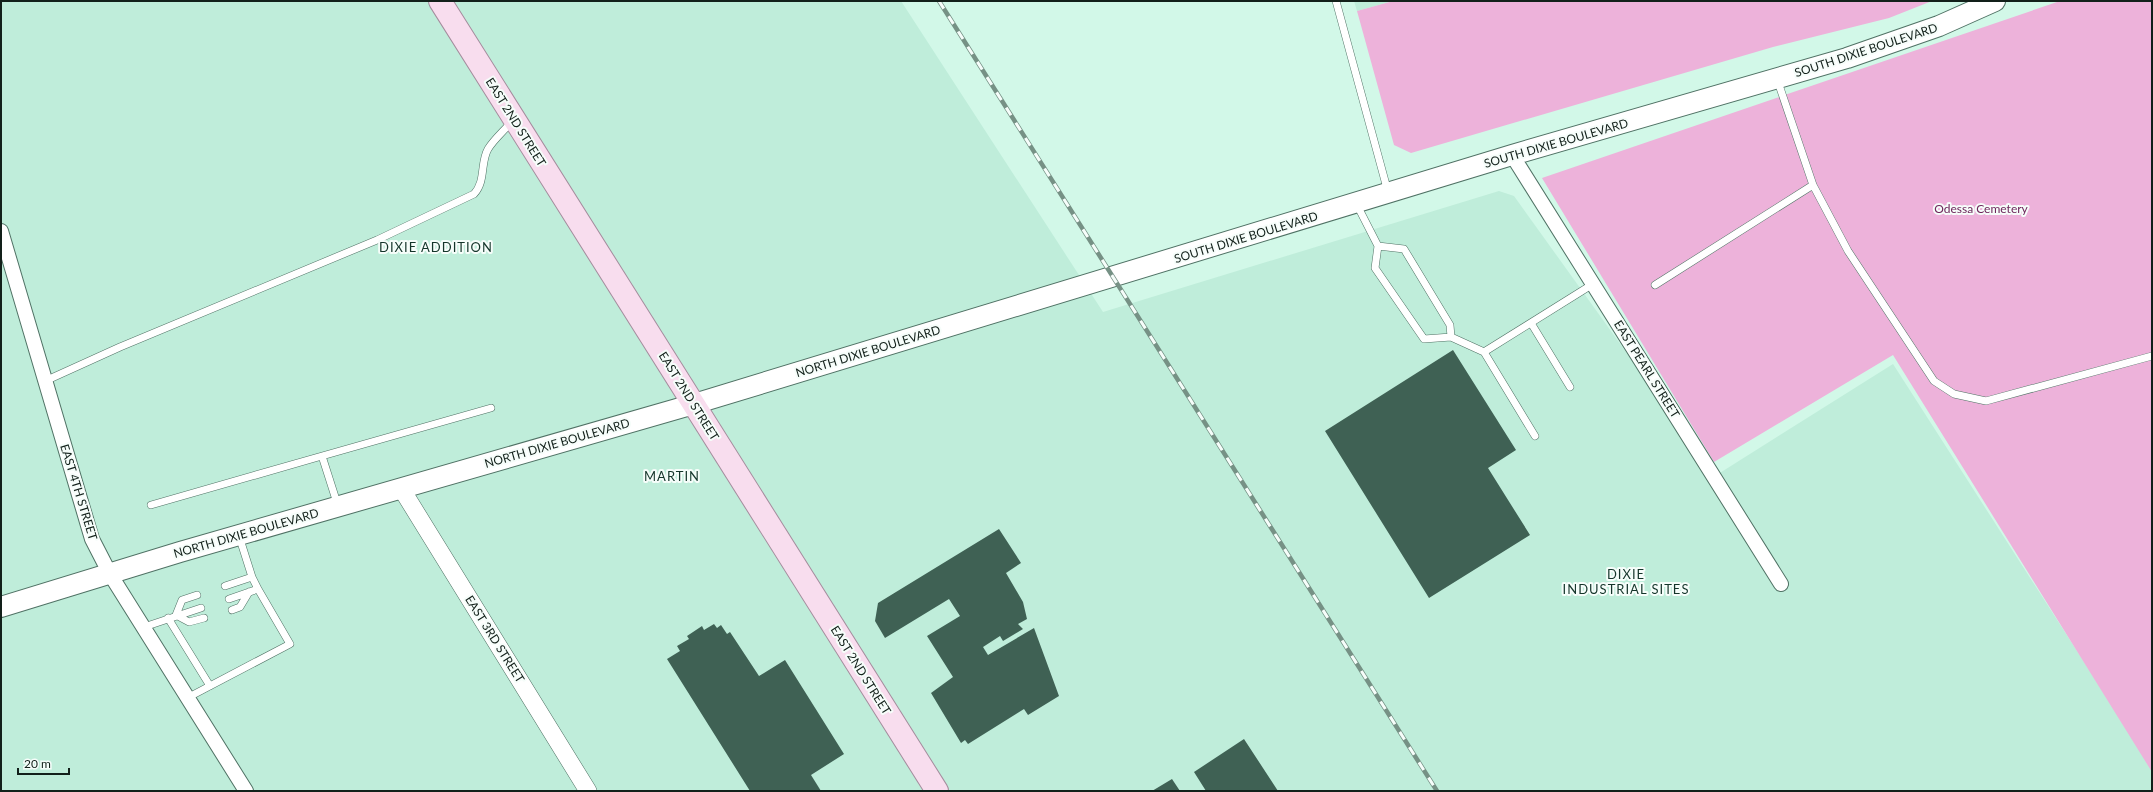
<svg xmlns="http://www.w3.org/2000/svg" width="2153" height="792" viewBox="0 0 2153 792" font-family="Lato,sans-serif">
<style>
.built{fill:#bfedda}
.green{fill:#edb2da}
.building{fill:#3f6154}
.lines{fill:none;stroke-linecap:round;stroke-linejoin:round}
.service-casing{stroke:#507265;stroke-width:8}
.minor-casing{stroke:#507265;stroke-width:16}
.tertiary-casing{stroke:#507265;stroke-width:18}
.secondary-casing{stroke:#507265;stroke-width:22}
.primary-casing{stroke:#a48c9d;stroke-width:24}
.service{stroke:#fff;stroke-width:7}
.minor{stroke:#fff;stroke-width:14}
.tertiary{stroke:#fff;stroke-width:17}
.secondary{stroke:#fff;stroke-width:20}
.primary{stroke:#f8ddee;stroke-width:22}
.rail-casing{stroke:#769185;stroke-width:4.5}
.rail{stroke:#f6fdfa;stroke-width:3;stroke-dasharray:9;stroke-linecap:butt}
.labels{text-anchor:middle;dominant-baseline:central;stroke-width:4;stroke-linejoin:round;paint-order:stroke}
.street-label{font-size:12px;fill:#12201a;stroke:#f6fdfa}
.park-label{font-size:12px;fill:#6e265b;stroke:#f6fdfa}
.neighbourhood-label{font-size:13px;letter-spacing:1px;fill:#14352a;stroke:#f6fdfa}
</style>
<rect width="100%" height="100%" fill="#d2f8e8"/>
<path class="built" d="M 1,1 L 901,1 L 1103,312 L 1499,191 L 1514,196 L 1715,476 L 1893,364 L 2152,768 L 2152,791 L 1,791 Z
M 1354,1 L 1393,1 L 1357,11 Z"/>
<path class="green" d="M 1393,1 L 1932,1 L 1889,18 L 1773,47 L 1411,153 L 1394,145 L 1357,11 Z
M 2060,1 L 2152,1 L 2152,772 L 1893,355 L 1714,462 L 1542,178 Z"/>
<path class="building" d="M 1453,350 L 1516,450 L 1488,468 L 1530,535 L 1429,598 L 1325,431 Z
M 999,529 L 1021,563 L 1006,573 L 1023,602 L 1027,619 L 1018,624 L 1023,629 L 1003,641 L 1000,636 L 983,647 L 988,655 L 1034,628 L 1059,696 L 1028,715 L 1024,709 L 968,744 L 965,740 L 961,743 L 931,693 L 953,677 L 927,636 L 960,616 L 949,599 L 885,638 L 875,621 L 878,603 Z
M 714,624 L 717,628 L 721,625 L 727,634 L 730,632 L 759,676 L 785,660 L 844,754 L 811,775 L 821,791 L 750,791 L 667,659 L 680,651 L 677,646 L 689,639 L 687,636 L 702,626 L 704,630 Z
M 1244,739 L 1278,791 L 1206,791 L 1194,772 Z
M 1172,779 L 1180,791 L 1152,791 Z"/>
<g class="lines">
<g class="service-casing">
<path id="service" d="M 1336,1 L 1388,192
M 1813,185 L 1848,251 L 1934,381 L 1954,394 L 1986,401 L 2152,356
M 1356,203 L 1378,246
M 1655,285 L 1813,185 L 1777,79
M 1531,323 L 1570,387
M 1451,337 L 1450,325 L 1404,249 L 1378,246 L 1375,268 L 1424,339 L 1451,337 L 1484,352
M 45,381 L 120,347 L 377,240 L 474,194 C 486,181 480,163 488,149 C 494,139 505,130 513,120
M 1535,436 L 1484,352 L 1593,284
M 151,505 L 322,456
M 338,506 L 322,456 L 491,408
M 225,586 L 252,577
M 197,595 L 182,600 L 176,615 L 189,622 L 204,618
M 229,599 L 258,589 L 252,577 L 239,536
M 232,610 L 240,607 L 249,592
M 168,618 L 210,686
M 144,627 L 201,608
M 187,698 L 290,644 L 258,589"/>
</g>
<g class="minor-casing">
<path id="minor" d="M 1512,155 L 1781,584
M 1,231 L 92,539 L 110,574 L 246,791"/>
</g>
<g class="tertiary-casing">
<path id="tertiary" d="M 401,488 L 588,791"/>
</g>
<g class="secondary-casing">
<path id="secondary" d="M 1,607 L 180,552 L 694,404 L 1512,155 L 1847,58 L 1939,26 L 1995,1"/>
</g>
<g class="primary-casing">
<path id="primary" d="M 440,1 L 937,791"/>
</g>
<use href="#service" class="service"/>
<use href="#minor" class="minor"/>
<use href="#tertiary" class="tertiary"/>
<use href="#secondary" class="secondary"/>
<use href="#primary" class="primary"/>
<g class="rail-casing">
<path id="rail" d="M 939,1 L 1437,791"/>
</g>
<use href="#rail" class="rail"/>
</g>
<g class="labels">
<g class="street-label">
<text transform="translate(1866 50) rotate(-18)">SOUTH DIXIE BOULEVARD</text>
<text transform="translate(516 122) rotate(58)">EAST 2ND STREET</text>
<text transform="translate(1556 143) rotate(-16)">SOUTH DIXIE BOULEVARD</text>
<text transform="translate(1246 237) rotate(-17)">SOUTH DIXIE BOULEVARD</text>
<text transform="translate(868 351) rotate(-17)">NORTH DIXIE BOULEVARD</text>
<text transform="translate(1647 369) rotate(58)">EAST PEARL STREET</text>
<text transform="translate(689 396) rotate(58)">EAST 2ND STREET</text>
<text transform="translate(557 443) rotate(-16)">NORTH DIXIE BOULEVARD</text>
<text transform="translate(79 492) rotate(73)">EAST 4TH STREET</text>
<text transform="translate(246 533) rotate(-16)">NORTH DIXIE BOULEVARD</text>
<text transform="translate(495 639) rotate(58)">EAST 3RD STREET</text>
<text transform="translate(861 670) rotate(58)">EAST 2ND STREET</text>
</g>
<g class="park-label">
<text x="1981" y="208">Odessa Cemetery</text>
</g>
<g class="neighbourhood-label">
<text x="436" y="247">DIXIE ADDITION</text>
<text x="672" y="476">MARTIN</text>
<text x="1626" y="574">DIXIE<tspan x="1626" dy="15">INDUSTRIAL SITES</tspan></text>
</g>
</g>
<rect width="2153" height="792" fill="none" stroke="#12201a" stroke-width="4"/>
<path d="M18 768v6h51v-6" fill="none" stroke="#12201a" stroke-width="2"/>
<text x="24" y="768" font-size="12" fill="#12201a" stroke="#f6fdfa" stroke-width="3" paint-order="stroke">20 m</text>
</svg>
